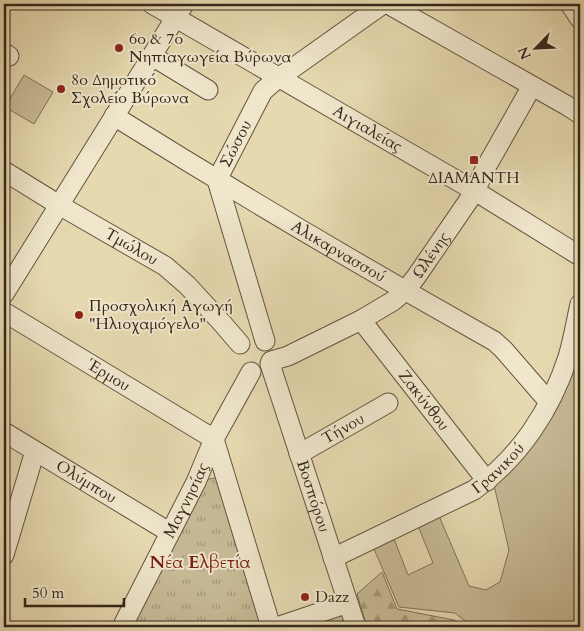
<svg xmlns="http://www.w3.org/2000/svg" width="584" height="631" viewBox="0 0 584 631" font-family="Cardo,serif">
<style>
.green{fill:#c8bb97;stroke:#7f7259}
.forest{fill:url(#forest-firs);stroke:#7f7259}
.park{fill:url(#park-tufts);stroke:#7f7259}
.lines{fill:none;stroke-linecap:round;stroke-linejoin:round}
.minor-casing{stroke:#625440;stroke-width:21}
.minor{stroke:#efe6cc;stroke-width:19}
.poi-dot{fill:#8f2418;stroke:#efe6cc;stroke-width:2}
.labels{text-anchor:middle;dominant-baseline:central;stroke-width:4;stroke-linejoin:round;paint-order:stroke}
.poi-label{font-size:16px;fill:#36281b;stroke:#efe6cc;text-anchor:start}
.street-label{font-size:16px;fill:#36281b;stroke:#efe6cc}
.neighbourhood-label{font-size:18px;font-weight:bold;fill:#7a1f14;stroke:#efe6cc}
</style>
<defs>
<pattern id="forest-firs" width="22" height="20" patternUnits="userSpaceOnUse" patternTransform="scale(1.25)"><rect width="22" height="20" fill="#c8bb97"/><path d="M5 1l3.5 6h-7zM16 11l3.5 6h-7z" fill="#a3987a"/></pattern>
<pattern id="park-tufts" width="24" height="20" patternUnits="userSpaceOnUse" patternTransform="scale(1.25)"><rect width="24" height="20" fill="#c8bb97"/><path d="M3 7l-1-3M5 7V3M7 7l1-3M15 17l-1-3M17 17v-4M19 17l1-3" fill="none" stroke="#a3987a"/></pattern>
</defs>
<rect width="100%" height="100%" fill="#e6d9b0"/>
<filter id="stains"><feTurbulence type="fractalNoise" baseFrequency=".004" numOctaves="4"/><feColorMatrix values="0 0 0 0 .2 0 0 0 0 .09 0 0 0 0 .02 0 0 0 .5 -.17"/></filter>
<radialGradient id="worn" r=".72"><stop offset=".6" stop-color="#630" stop-opacity="0"/><stop offset="1" stop-color="#630" stop-opacity=".3"/></radialGradient>
<path class="green" d="M 24,75 L 53,92 L 34,124 L 5,107 Z
M 574,362 L 580,365 L 580,627 L 473,627 L 455,613 L 399,607 L 374,549 L 394,539 L 408,575 L 433,563 L 418,526 L 439,516 L 469,586 L 486,590 L 500,582 L 509,550 L 494,485 Z"/>
<path class="forest" d="M 382,572 L 397,609 L 454,620 L 465,627 L 367,627 L 357,594 Z"/>
<path class="park" d="M 214,478 L 222,481 L 262,617 L 255,627 L 128,627 L 204,480 Z
M 341,608 L 347,627 L 309,627 L 300,622 Z"/>
<g class="lines">
<g class="minor-casing">
<g id="minor">
<path id="s1" d="M 152,4 L 475,191 L 580,256"/>
<path d="M 388,4 L 566,105 L 580,114"/>
<path d="M 570,4 L 580,19"/>
<path d="M 4,53 L 9,56"/>
<path d="M 152,56 L 208,90"/>
<path id="s2" d="M 114,116 C 239,194 366,269 494,341 L 503,349 L 549,402"/>
<path id="s3" d="M 4,171 L 59,205 L 165,266 L 187,285 L 222,323 L 240,344"/>
<path d="M 4,294 L 184,4"/>
<path id="s4" d="M 4,312 L 214,439"/>
<path id="s5" d="M 361,320 L 487,481"/>
<path id="s6" d="M 265,341 L 217,180 L 263,91 L 279,77 L 290,70 L 383,4"/>
<path id="s7" d="M 271,361 L 288,356 L 361,320 L 393,301 L 405,291 L 416,277 L 475,191 L 485,169 L 532,86"/>
<path id="s8" d="M 270,364 L 356,627"/>
<path id="s9" d="M 4,432 L 169,532"/>
<path d="M 214,439 L 271,627"/>
<path id="s10" d="M 299,454 L 388,403"/>
<path d="M 4,555 L 35,451"/>
<path id="s11" d="M 333,558 L 474,490 C 519,458 551,410 568,357 C 573,340 576,322 580,304"/>
<path id="s12" d="M 122,627 L 196,482 L 214,439 L 251,372"/>
<path d="M 277,627 L 348,603"/>
</g>
</g>
<use href="#minor" class="minor"/>
</g>
<g class="poi-dot">
<circle cx="119" cy="48" r="5"/>
<circle cx="61" cy="89" r="5"/>
<rect x="469" y="155" width="10" height="10" rx="2.5"/>
<circle cx="79" cy="315" r="5"/>
<circle cx="305" cy="597" r="5"/>
</g>
<g class="labels">
<g class="poi-label">
<text x="129" y="39">6ο &amp; 7ο<tspan x="129" dy="18">Νηπιαγωγεία Βύρωνα</tspan></text>
<text x="71" y="80">8ο Δημοτικό<tspan x="71" dy="18">Σχολείο Βύρωνα</tspan></text>
<text x="474" y="178" text-anchor="middle">ΔΙΑΜΑΝΤΗ</text>
<text x="89" y="306">Προσχολική Αγωγή<tspan x="89" dy="18">"Ηλιοχαμόγελο"</tspan></text>
<text x="315" y="597">Dazz</text>
</g>
<g class="street-label">
<text stroke="none"><textPath href="#s1" startOffset="249">Αιγιαλείας</textPath></text>
<text stroke="none"><textPath href="#s6" startOffset="209">Σώσου</textPath></text>
<text stroke="none"><textPath href="#s3" startOffset="148">Τμώλου</textPath></text>
<text stroke="none"><textPath href="#s2" startOffset="262">Αλικαρνασσού</textPath></text>
<text stroke="none"><textPath href="#s7" startOffset="196">Ωλένης</textPath></text>
<text stroke="none"><textPath href="#s4" startOffset="122">Έρμου</textPath></text>
<text stroke="none"><textPath href="#s5" startOffset="102">Ζακύνθου</textPath></text>
<text stroke="none"><textPath href="#s10" startOffset="51">Τήνου</textPath></text>
<text stroke="none"><textPath href="#s11" startOffset="189">Γρανικού</textPath></text>
<text stroke="none"><textPath href="#s9" startOffset="96">Ολύμπου</textPath></text>
<text stroke="none"><textPath href="#s8" startOffset="139">Βοσπόρου</textPath></text>
<text stroke="none"><textPath href="#s12" startOffset="142">Μαγνησίας</textPath></text>
</g>
<g class="neighbourhood-label">
<text x="200" y="562">Νέα Ελβετία</text>
</g>
</g>
<rect width="584" height="631" fill="none" stroke="#e6d9b0" stroke-width="20"/>
<rect x="5" y="5" width="574" height="621" fill="none" stroke="#36281b" stroke-width="2.5"/>
<rect x="10" y="10" width="564" height="611" fill="none" stroke="#36281b"/>
<g transform="translate(536 48) rotate(246)" stroke="#efe6cc" stroke-width="4" paint-order="stroke">
<path d="M0-4L9 19L0 12L-9 19Z" fill="#36281b"/>
<text y="-8" font-size="14" font-weight="bold" text-anchor="middle" fill="#36281b">N</text>
</g>
<path d="M25 598v8h99v-8" fill="none" stroke="#36281b" stroke-width="2.5"/>
<text x="32" y="598" font-size="15" fill="#36281b" stroke="#efe6cc" stroke-width="4" paint-order="stroke">50 m</text>
<rect width="100%" height="100%" filter="url(#stains)"/>
<rect width="100%" height="100%" fill="url(#worn)"/>
</svg>
